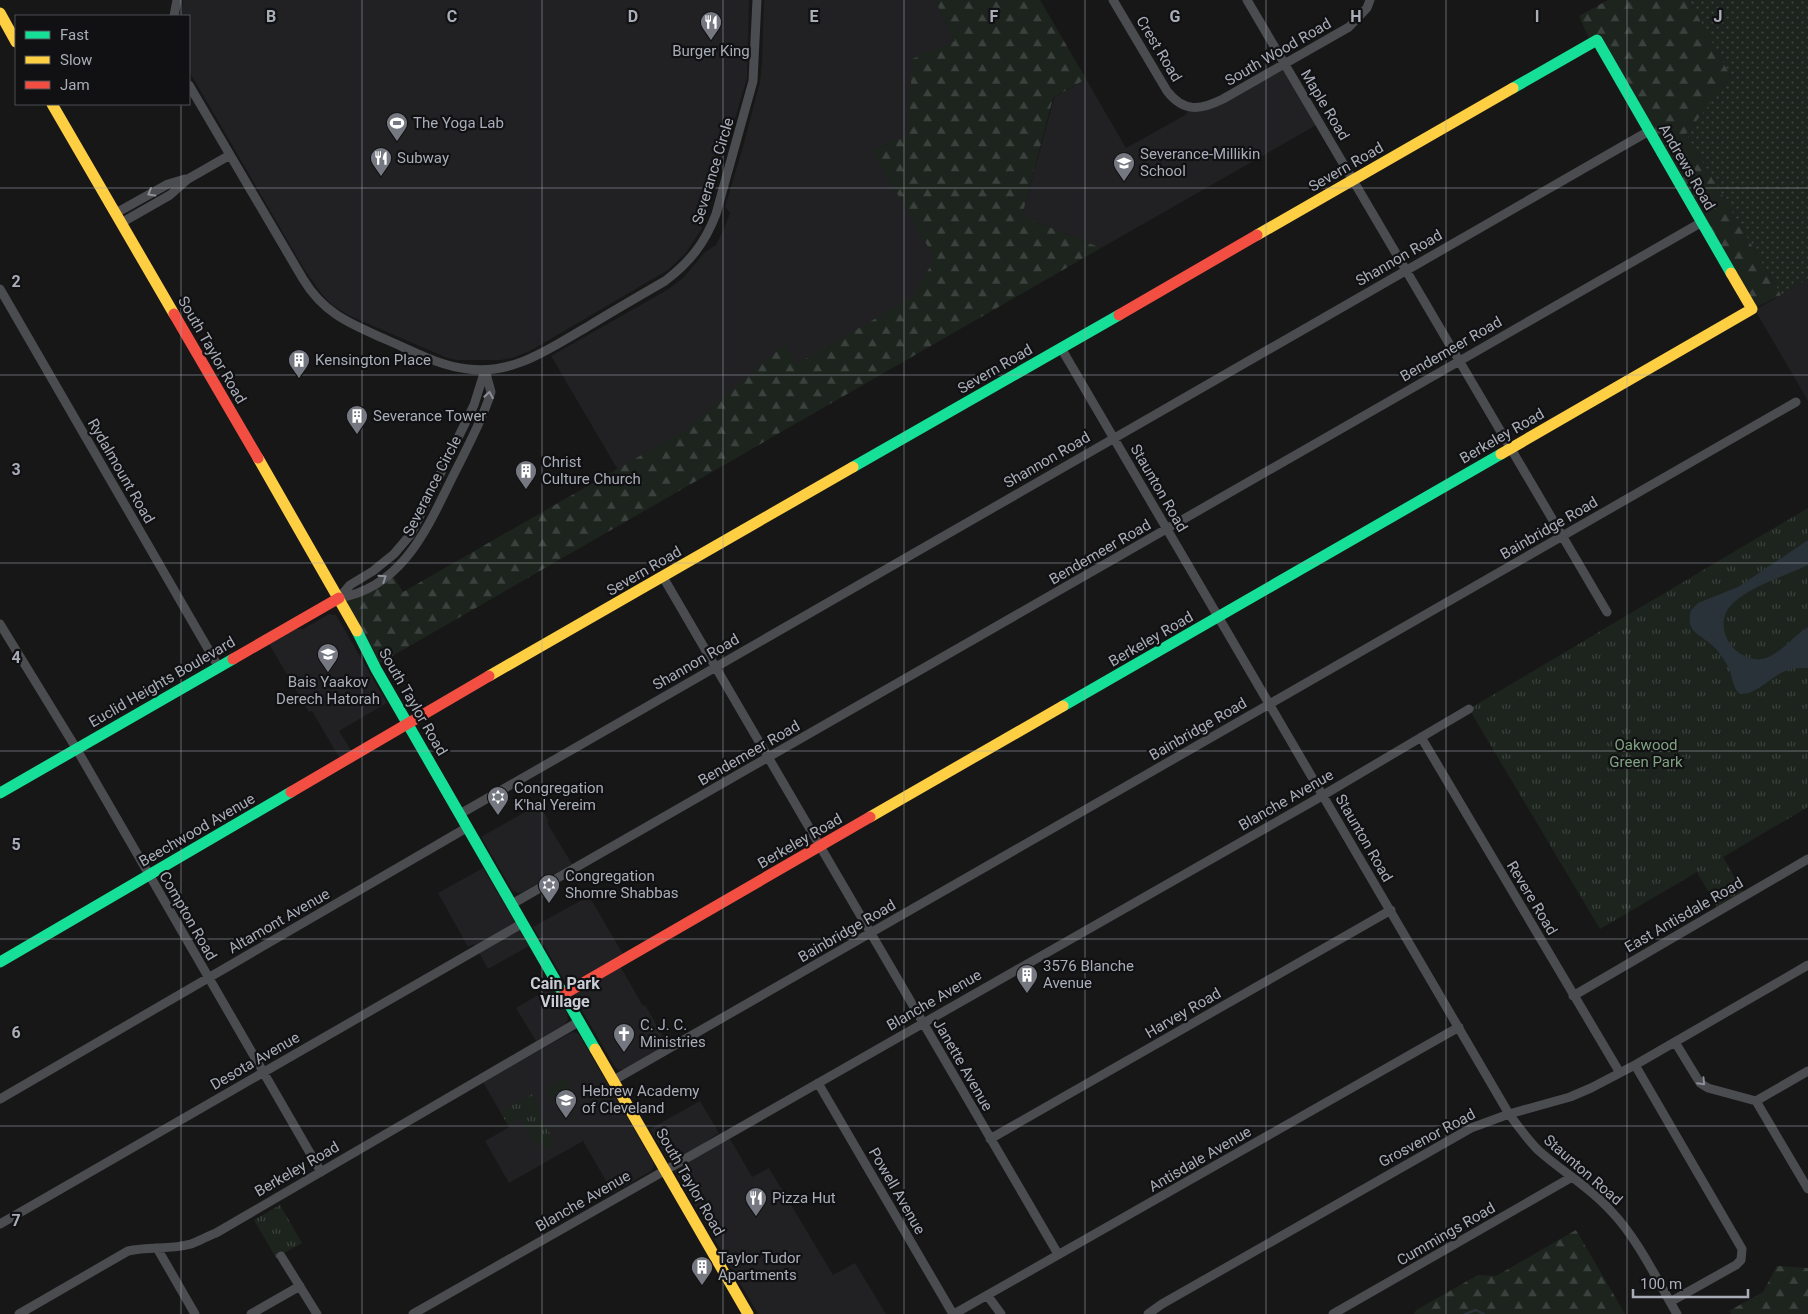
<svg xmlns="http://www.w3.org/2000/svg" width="1808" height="1314" viewBox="0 0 1808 1314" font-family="Roboto,sans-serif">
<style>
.built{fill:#212123}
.grass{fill:url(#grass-dots)}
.forest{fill:url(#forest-firs)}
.park{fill:url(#park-tufts)}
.water{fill:#2a3239}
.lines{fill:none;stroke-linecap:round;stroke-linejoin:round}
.stream{stroke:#2a3239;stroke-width:2.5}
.street{stroke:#4b4c50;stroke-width:9}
.fast{stroke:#16e098;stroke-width:11}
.slow{stroke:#ffcf43;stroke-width:11}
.jam{stroke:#f24e42;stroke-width:11}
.oneway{stroke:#8c9099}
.grid{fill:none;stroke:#a8adb8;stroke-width:1;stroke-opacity:0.55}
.labels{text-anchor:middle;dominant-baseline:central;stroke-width:4.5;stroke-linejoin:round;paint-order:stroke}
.street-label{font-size:15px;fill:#a8adb8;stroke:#111113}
.poi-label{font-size:15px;fill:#a8adb8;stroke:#111113;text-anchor:start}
.park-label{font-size:15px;fill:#7fa381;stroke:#111113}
.neighbourhood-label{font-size:16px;font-weight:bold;fill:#c9ccd4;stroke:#111113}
.grid-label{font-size:16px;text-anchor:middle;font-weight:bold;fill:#a8adb8;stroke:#111113;stroke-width:4.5;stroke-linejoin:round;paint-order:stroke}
</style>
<defs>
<pattern id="grass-dots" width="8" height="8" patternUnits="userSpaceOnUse" patternTransform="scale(1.25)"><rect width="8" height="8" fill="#1d241e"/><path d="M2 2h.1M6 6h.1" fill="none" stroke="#3b413d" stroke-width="1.8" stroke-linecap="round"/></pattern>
<pattern id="forest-firs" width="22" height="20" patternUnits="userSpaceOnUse" patternTransform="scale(1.25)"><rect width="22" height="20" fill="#1d241e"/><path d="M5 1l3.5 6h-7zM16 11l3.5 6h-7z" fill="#3b413d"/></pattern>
<pattern id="park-tufts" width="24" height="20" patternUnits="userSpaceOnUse" patternTransform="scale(1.25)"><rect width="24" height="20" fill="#1d241e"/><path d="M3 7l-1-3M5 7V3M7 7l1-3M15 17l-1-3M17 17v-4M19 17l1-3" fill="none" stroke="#3b413d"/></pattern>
</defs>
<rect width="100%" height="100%" fill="#171717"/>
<path class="built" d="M 183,0 L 749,0 L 747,79 L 701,230 L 685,254 L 668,270 L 530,351 L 512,358 L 500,360 L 456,360 L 445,357 L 348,315 L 331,304 L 321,293 L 304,269 L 189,71 L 189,16 L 181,16 Z
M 764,0 L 935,0 L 987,105 L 872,150 L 958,298 L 628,487 L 551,356 L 667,290 L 683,278 L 705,252 L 716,245 L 723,231 L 730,213 L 725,207 L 726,203 L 743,147 L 760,82 L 762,63 Z
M 1284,63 L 1320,123 L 1101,248 L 1022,216 L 1054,98 L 1086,79 L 1126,148 L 1187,114 L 1187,106 L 1196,108 Z
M 1808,279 L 1808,401 L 1755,310 Z
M 329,614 L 336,615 L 387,703 L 339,731 L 352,752 L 340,759 L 312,711 L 309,712 L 269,644 L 296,629 L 303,629 Z
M 539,804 L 549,821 L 547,823 L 572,864 L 523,892 L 518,893 L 512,890 L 481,837 Z
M 483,868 L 529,946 L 488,969 L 474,944 L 468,947 L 438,893 Z
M 589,896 L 627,961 L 620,966 L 643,1006 L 645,1005 L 668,1045 L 625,1069 L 619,1070 L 615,1067 L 533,927 Z
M 552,987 L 567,1013 L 568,1020 L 564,1025 L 536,1041 L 516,1008 Z
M 572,1032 L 577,1033 L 580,1036 L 653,1162 L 654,1167 L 651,1171 L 613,1193 L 583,1141 L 509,1183 L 485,1141 L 509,1127 L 483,1082 Z
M 700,1101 L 719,1133 L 705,1142 L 709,1148 L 729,1137 L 752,1177 L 769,1168 L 833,1275 L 855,1263 L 886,1314 L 758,1314 L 650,1129 Z"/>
<path class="grass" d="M 1689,0 L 1808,0 L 1808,279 L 1781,295 L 1686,134 L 1731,77 Z"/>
<path class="forest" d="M 935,0 L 1040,0 L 1086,79 L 1053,98 L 1022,216 L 1101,248 L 380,663 L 376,669 L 339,598 L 391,572 L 403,592 L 687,429 L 785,344 L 797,364 L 911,298 L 935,259 L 872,150 L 909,135 L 912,59 L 955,41 Z
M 1608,0 L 1689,0 L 1731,77 L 1686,134 L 1781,295 L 1752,309 L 1597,40 L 1591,43 L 1579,16 Z
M 1576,1230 L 1625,1314 L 1414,1314 L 1416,1310 L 1478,1275 L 1496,1276 Z
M 1777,1266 L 1808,1268 L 1808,1314 L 1731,1314 L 1729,1311 L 1763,1292 Z"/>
<path class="park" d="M 1808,508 L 1808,807 L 1723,857 L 1743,892 L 1717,907 L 1697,872 L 1600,929 L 1469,709 Z
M 564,1078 L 575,1096 L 567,1100 L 571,1107 L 561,1113 L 548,1093 L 550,1087 Z
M 532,1094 L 539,1107 L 537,1110 L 556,1144 L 545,1150 L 541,1144 L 533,1141 L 520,1118 L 508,1125 L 500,1112 Z
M 280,1205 L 302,1243 L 276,1258 L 254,1220 Z"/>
<path class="water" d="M 1808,540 L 1808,565 C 1785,576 1751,586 1733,603 C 1710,625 1733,662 1761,659 C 1778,657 1793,636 1808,627 L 1808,668 C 1800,668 1791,668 1783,672 C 1770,678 1756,695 1740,694 C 1732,687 1733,678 1729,669 C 1726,662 1721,655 1716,649 C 1704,635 1684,634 1691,610 L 1698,603 L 1738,587 Z"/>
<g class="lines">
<path class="stream" d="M 1465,1314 L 1476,1310 L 1484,1314"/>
<path class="street" d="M 1113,0 L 1167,91 C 1184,113 1201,110 1223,99 L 1349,27 L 1367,8 L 1370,0
M 1247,0 L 1607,612
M 174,16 L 177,0
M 189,85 L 303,279 C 324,314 351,324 387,340 C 413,351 439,366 468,369 C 514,375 550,348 587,327 C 613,311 639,296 665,281 C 690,262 705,243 716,214 L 753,81 L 757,0
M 116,213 L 168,184 L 185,179
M 121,223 L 170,195 L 188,179 L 230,155
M 0,289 L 218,666
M 1061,348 L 1509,1114 C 1518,1126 1527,1139 1538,1150 C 1561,1171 1590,1187 1611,1211 C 1638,1239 1657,1280 1677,1314
M 663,577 L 1058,1254
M 339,598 C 404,587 428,526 454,474 C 466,450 479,426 488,401 L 491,392 L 485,370
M 339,598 L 350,585 L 373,571 L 394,554 L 411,534 L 474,405 L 485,370
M 0,624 L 76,748 L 321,1172
M 1421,737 L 1620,1073
M 460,814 L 1649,131
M 512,904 L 1702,222
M 1573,996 L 1808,859
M 1675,1042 L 1700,1083 L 1708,1088 L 1756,1101 L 1808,1189
M 1635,1065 L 1742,1249 L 1741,1260 L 1736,1265 L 1670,1302
M 614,1080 L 1796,402
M 818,1083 L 953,1314
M 0,1099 L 468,827
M 1756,1101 L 1808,1071
M 990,1139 L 1391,910
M 0,1224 L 523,923
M 157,1248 L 195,1314
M 281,1256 L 317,1314
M 987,1295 L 1001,1314
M 19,1314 L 128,1251 C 149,1246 170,1250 191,1244 C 199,1241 208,1236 216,1233 L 580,1021
M 251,1314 L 300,1286
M 413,1314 L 1315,800 L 1469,709
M 954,1314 L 1459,1027
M 1148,1314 L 1162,1304 L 1471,1128 L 1509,1114 L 1570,1097 L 1591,1088 L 1635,1065 L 1808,965
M 1333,1314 L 1572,1177"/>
<path class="fast" d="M 1513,88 L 1597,40 L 1731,273
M 853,467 L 1119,315
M 357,631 L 376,669 L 595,1049
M 1063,706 L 1501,454
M 0,793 L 233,659
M 0,962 L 291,792"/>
<path class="slow" d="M 0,13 L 16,42
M 52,104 L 174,314
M 1257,235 L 1513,88
M 1501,454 L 1752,309 L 1731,273
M 258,458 L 357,631
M 489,676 L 853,467
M 870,817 L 1063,706
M 595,1049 L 748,1314"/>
<path class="jam" d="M 174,314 L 258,458
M 1119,315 L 1257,235
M 233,659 L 339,598
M 291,792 L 489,676
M 564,994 L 870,817"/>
</g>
<defs><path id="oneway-chevron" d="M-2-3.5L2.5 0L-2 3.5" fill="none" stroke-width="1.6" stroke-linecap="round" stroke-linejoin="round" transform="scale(1.25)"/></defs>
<g class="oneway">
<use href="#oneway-chevron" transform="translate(151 193) rotate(150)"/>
<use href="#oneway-chevron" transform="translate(489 395) rotate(-80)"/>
<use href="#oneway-chevron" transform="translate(383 578) rotate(-34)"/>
<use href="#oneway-chevron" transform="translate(1702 1082) rotate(46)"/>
</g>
<path class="grid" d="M 181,0 L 181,16M 362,0 L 362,1314M 542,0 L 542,1314M 723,0 L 723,1314M 904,0 L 904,1314M 1085,0 L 1085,1314M 1266,0 L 1266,1314M 1446,0 L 1446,1314M 1627,0 L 1627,1314M 181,104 L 181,1314M 0,188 L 1808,188M 0,375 L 1808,375M 0,563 L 1808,563M 0,751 L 1808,751M 0,939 L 1808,939M 0,1126 L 1808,1126"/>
<defs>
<g id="restaurant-pin" transform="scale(1.125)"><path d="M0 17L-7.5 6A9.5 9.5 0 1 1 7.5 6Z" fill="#757880" stroke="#111113"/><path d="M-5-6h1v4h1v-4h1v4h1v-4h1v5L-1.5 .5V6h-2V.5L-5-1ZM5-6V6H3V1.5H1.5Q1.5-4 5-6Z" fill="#fff"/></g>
<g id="stadium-pin" transform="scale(1.125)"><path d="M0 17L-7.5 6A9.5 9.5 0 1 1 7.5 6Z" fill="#757880" stroke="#111113"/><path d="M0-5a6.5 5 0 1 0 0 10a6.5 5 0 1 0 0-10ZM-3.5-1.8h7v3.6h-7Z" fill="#fff"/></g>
<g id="school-pin" transform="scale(1.125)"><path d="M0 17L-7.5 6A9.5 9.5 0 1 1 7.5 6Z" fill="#757880" stroke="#111113"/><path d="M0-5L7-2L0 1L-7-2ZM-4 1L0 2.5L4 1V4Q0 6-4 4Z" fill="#fff"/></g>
<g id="building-pin" transform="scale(1.125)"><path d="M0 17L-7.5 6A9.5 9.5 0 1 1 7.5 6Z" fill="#757880" stroke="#111113"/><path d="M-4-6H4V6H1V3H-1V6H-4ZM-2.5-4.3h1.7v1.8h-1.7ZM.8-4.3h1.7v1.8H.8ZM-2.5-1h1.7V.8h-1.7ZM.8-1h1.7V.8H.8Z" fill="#fff"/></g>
<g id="synagogue-pin" transform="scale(1.125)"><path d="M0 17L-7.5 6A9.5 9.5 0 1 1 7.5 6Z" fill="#757880" stroke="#111113"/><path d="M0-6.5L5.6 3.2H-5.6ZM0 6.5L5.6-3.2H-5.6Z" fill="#fff"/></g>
<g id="church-pin" transform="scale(1.125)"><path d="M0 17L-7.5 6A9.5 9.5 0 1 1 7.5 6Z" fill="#757880" stroke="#111113"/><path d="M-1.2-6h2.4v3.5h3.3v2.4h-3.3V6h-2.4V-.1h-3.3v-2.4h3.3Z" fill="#fff"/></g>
</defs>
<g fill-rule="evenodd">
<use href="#restaurant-pin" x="711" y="22"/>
<use href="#stadium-pin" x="397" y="123"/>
<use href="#restaurant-pin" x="381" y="158"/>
<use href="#school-pin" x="1124" y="163"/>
<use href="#building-pin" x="299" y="360"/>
<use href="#building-pin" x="357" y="416"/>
<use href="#building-pin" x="526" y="471"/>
<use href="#school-pin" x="328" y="654"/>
<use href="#synagogue-pin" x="498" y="797"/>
<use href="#synagogue-pin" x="549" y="885"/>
<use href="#building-pin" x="1027" y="975"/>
<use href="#church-pin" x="624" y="1034"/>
<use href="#school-pin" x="566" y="1100"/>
<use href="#restaurant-pin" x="756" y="1198"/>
<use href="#building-pin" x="702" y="1267"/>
</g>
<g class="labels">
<g class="street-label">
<text transform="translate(1159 49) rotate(59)">Crest Road</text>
<text transform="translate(1278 52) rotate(-30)">South Wood Road</text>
<text transform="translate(1325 105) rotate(59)">Maple Road</text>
<text transform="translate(1346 167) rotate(-30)">Severn Road</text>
<text transform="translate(1687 167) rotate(60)">Andrews Road</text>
<text transform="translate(713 171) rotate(-73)">Severance Circle</text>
<text transform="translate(1399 258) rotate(-30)">Shannon Road</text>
<text transform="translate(1451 349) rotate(-30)">Bendemeer Road</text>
<text transform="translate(212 350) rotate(60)">South Taylor Road</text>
<text transform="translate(995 369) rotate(-30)">Severn Road</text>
<text transform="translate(1502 436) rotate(-30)">Berkeley Road</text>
<text transform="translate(1047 460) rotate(-30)">Shannon Road</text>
<text transform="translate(121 471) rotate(60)">Rydalmount Road</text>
<text transform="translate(432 486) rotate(-63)">Severance Circle</text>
<text transform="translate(1159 488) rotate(60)">Staunton Road</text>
<text transform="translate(1549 528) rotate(-30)">Bainbridge Road</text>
<text transform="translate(1100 552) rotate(-30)">Bendemeer Road</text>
<text transform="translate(644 571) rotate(-30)">Severn Road</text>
<text transform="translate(1151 639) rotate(-30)">Berkeley Road</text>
<text transform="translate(696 662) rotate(-30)">Shannon Road</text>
<text transform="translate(162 682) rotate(-30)">Euclid Heights Boulevard</text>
<text transform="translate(413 702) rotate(60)">South Taylor Road</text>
<text transform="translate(1198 729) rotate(-30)">Bainbridge Road</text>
<text transform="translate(749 753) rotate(-30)">Bendemeer Road</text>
<text transform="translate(1286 800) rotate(-30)">Blanche Avenue</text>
<text transform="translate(197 830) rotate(-30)">Beechwood Avenue</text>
<text transform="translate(1364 838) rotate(60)">Staunton Road</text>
<text transform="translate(800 841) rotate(-30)">Berkeley Road</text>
<text transform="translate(1532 898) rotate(59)">Revere Road</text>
<text transform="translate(1684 915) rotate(-30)">East Antisdale Road</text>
<text transform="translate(188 916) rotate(60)">Compton Road</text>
<text transform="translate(279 921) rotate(-30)">Altamont Avenue</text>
<text transform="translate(847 931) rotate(-30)">Bainbridge Road</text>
<text transform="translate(934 1000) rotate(-30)">Blanche Avenue</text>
<text transform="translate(1183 1013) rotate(-30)">Harvey Road</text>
<text transform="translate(255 1061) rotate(-30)">Desota Avenue</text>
<text transform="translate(963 1065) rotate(60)">Janette Avenue</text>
<text transform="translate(1427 1138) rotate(-28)">Grosvenor Road</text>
<text transform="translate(1200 1159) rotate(-30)">Antisdale Avenue</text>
<text transform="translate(297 1169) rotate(-30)">Berkeley Road</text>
<text transform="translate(1583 1170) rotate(41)">Staunton Road</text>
<text transform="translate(690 1182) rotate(60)">South Taylor Road</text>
<text transform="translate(897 1191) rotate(60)">Powell Avenue</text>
<text transform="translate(583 1201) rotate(-30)">Blanche Avenue</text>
<text transform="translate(1446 1234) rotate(-30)">Cummings Road</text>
</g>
<g class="poi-label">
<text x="711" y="51" text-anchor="middle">Burger King</text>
<text x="413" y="123">The Yoga Lab</text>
<text x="1140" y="154">Severance-Millikin<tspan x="1140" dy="17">School</tspan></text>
<text x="397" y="158">Subway</text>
<text x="315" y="360">Kensington Place</text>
<text x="373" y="416">Severance Tower</text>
<text x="542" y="462">Christ<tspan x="542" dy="17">Culture Church</tspan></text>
<text x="328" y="682" text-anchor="middle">Bais Yaakov<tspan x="328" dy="17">Derech Hatorah</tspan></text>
<text x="514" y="788">Congregation<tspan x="514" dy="17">K'hal Yereim</tspan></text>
<text x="565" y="876">Congregation<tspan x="565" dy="17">Shomre Shabbas</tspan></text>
<text x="1043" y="966">3576 Blanche<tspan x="1043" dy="17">Avenue</tspan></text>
<text x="640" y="1025">C. J. C.<tspan x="640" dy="17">Ministries</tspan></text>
<text x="582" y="1091">Hebrew Academy<tspan x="582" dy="17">of Cleveland</tspan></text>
<text x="772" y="1198">Pizza Hut</text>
<text x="718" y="1258">Taylor Tudor<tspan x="718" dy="17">Apartments</tspan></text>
</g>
<g class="park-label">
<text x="1646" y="745">Oakwood<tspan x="1646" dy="17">Green Park</tspan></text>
</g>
<g class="neighbourhood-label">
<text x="565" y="983">Cain Park<tspan x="565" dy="18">Village</tspan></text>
</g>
</g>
<g class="grid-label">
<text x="271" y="22">B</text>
<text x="452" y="22">C</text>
<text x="633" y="22">D</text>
<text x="814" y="22">E</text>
<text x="994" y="22">F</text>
<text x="1175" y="22">G</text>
<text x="1356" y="22">H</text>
<text x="1537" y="22">I</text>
<text x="1718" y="22">J</text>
<text x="16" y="287">2</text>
<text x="16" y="475">3</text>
<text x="16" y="663">4</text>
<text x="16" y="850">5</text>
<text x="16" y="1038">6</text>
<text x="16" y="1226">7</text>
</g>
<rect x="15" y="15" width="175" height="90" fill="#111113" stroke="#4d4f55"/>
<rect x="25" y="31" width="25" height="8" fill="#16e098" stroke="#4d4f55"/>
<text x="60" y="40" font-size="15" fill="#a8adb8">Fast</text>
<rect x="25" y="56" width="25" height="8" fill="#ffcf43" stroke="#4d4f55"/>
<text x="60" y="65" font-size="15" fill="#a8adb8">Slow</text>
<rect x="25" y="81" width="25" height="8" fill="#f24e42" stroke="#4d4f55"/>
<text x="60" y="90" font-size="15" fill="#a8adb8">Jam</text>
<path d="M1633 1289v8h115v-8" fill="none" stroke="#a8adb8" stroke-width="2.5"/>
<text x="1640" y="1289" font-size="15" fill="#a8adb8" stroke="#111113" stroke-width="4" paint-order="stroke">100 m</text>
</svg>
